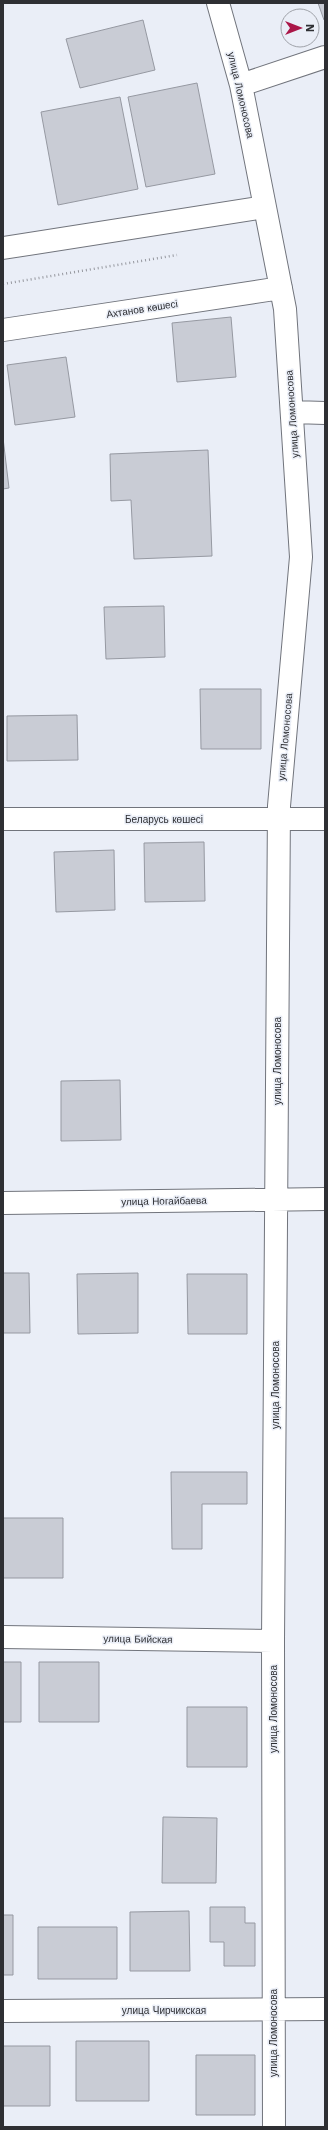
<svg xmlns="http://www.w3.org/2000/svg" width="328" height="2130" viewBox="0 0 328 2130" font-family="'Work Sans',sans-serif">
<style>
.building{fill:#c9ccd5;stroke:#9699a2}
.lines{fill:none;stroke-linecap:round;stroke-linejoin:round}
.minor-casing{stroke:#71747c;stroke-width:24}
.path{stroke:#95979e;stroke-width:2.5;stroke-dasharray:1 3;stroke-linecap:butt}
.minor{stroke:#fff;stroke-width:22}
.labels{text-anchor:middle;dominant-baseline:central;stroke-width:3;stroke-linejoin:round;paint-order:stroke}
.street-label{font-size:10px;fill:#2e2f33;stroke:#eaeef7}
</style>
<rect width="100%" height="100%" fill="#eaeef7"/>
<path class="building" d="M 318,3 L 325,3 L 325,19 L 324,20 Z
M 143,20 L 155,70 L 80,88 L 66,39 Z
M 197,83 L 215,174 L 146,187 L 128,97 Z
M 120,97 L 138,189 L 58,205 L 41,112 Z
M 231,317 L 236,377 L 177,382 L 172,323 Z
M 66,357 L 75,417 L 15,425 L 7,365 Z
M 3,438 L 9,488 L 3,489 Z
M 208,450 L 212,556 L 134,559 L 131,500 L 111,501 L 110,454 Z
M 164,606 L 165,657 L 106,659 L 104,607 Z
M 200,689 L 261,689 L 261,749 L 201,749 Z
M 77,715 L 78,760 L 7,761 L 7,716 Z
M 204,842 L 205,901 L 145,902 L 144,843 Z
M 114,850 L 115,910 L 56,912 L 54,852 Z
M 120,1080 L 121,1140 L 61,1141 L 61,1081 Z
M 3,1273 L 29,1273 L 30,1333 L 3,1333 Z
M 138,1273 L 138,1333 L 78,1334 L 77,1274 Z
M 187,1274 L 247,1274 L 247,1334 L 188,1334 Z
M 171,1472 L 247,1472 L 247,1504 L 202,1504 L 202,1549 L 172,1549 Z
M 3,1518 L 63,1518 L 63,1578 L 3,1578 Z
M 3,1662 L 21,1662 L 21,1722 L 3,1722 Z
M 39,1662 L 99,1662 L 99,1722 L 39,1722 Z
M 187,1707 L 247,1707 L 247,1767 L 187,1767 Z
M 163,1817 L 217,1818 L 216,1883 L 162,1883 Z
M 210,1907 L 245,1907 L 245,1923 L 255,1923 L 255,1966 L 224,1966 L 224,1942 L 210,1942 Z
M 189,1911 L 190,1971 L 130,1971 L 130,1912 Z
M 3,1915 L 13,1915 L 13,1975 L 3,1975 Z
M 38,1927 L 117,1927 L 117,1979 L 38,1979 Z
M 76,2041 L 149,2041 L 149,2101 L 76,2101 Z
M 3,2046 L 50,2046 L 50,2106 L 3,2106 Z
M 196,2055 L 255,2055 L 255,2115 L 196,2115 Z"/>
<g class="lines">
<g class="minor-casing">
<path id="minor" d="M 218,3 L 241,85 L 285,309 L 301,557 L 279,806 L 273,1641 L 274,2127
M 241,85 L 325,57
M 3,248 L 265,207
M 3,330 L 281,288
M 293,412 L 325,413
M 3,819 L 325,819
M 3,1203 L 325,1199
M 3,1637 L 273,1641
M 3,2011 L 325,2009"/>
</g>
<path class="path" d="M 3,284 L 177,255"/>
<use href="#minor" class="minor"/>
</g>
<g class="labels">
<g class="street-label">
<text transform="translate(241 95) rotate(77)">улица Ломоносова</text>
<text transform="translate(142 309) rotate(-9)">Ахтанов көшесі</text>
<text transform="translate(292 414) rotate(-94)">улица Ломоносова</text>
<text transform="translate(285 737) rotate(-85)">улица Ломоносова</text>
<text x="164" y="819">Беларусь көшесі</text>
<text transform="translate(277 1061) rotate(-90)">улица Ломоносова</text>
<text transform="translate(164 1201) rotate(-1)">улица Ногайбаева</text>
<text transform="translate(275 1385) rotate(-90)">улица Ломоносова</text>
<text transform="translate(138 1639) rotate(1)">улица Бийская</text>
<text transform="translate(273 1709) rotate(-90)">улица Ломоносова</text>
<text x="164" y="2010">улица Чирчикская</text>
<text transform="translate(273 2033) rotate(-90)">улица Ломоносова</text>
</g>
</g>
<rect width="328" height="2130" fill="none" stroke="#2e2f33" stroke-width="8"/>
<g transform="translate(300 28) rotate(90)"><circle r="19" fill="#eaeef7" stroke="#9fa2a9"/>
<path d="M0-3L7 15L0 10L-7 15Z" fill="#aa1648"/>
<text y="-6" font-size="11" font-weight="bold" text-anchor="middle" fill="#2e2f33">N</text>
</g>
</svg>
